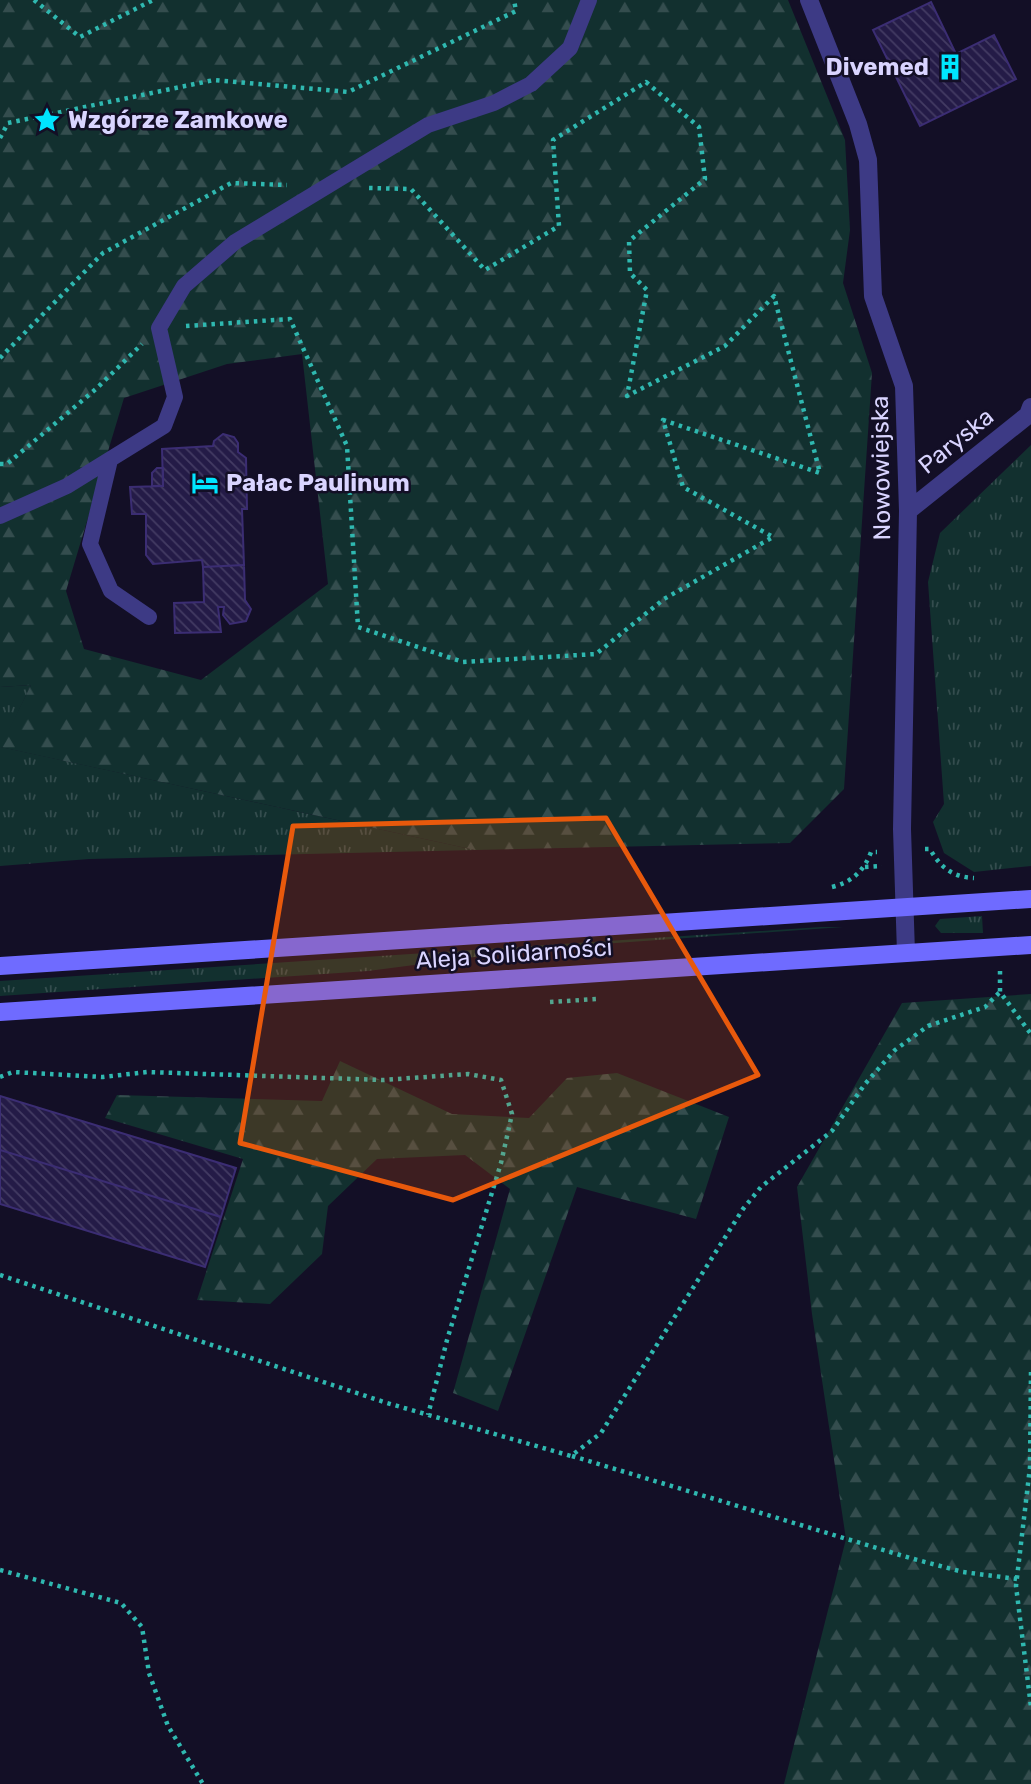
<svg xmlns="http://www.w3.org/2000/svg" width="1031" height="1784" viewBox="0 0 1031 1784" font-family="Rubik,sans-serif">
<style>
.grass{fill:url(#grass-tufts)}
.forest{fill:url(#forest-firs);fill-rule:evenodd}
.building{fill:url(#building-back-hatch);stroke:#3b2d73;stroke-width:2}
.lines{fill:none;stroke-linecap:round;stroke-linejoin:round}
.path{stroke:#2fb8b0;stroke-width:4.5;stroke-dasharray:3.5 5;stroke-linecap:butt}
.service{stroke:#3d3a85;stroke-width:16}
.minor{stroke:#3d3a85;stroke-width:18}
.secondary{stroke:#6f6bff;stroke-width:18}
.marked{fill:#e8590c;fill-opacity:0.2;stroke:#e8590c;stroke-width:5;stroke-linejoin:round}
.labels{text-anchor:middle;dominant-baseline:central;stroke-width:5;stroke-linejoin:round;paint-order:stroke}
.poi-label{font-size:24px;font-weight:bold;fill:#d9d4ff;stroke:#130f26;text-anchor:start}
.street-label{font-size:24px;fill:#d9d4ff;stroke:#130f26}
</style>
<defs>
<pattern id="grass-tufts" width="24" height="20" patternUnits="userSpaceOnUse" patternTransform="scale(1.75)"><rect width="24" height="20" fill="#12302f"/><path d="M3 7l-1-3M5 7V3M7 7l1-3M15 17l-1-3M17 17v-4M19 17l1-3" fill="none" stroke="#344d4e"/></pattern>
<pattern id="forest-firs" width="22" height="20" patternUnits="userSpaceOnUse" patternTransform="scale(1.75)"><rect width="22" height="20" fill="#12302f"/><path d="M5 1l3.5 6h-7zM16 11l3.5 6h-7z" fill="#344d4e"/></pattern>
<pattern id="building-back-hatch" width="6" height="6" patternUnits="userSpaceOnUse" patternTransform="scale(1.75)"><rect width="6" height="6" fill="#241b47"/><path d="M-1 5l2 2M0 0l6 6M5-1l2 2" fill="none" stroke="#433b63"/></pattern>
</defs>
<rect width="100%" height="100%" fill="#130f26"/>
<path class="grass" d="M 1031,445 L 1031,866 L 974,872 L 944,853 L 933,822 L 944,804 L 928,582 L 940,533 Z
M 31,685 L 1,747 L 475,850 L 89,859 L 0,866 L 0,687 Z
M 982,916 L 983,933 L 941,933 L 935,926 L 940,919 Z
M 821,927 L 843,927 L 545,948 L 368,971 L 0,996 L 0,981 Z"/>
<path class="forest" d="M 0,0 L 788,0 L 845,140 L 850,230 L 843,283 L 872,373 L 844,789 L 790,843 L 475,850 L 0,747 L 31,685 L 0,687 ZM 302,354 L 328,584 L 201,680 L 84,649 L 66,591 L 124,398 L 227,364 Z
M 1031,994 L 1031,1784 L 784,1784 L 846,1539 L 812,1314 L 797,1187 L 902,1003 Z
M 340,1061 L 452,1114 L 529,1118 L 567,1078 L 617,1073 L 729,1117 L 696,1219 L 577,1187 L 498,1411 L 453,1393 L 510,1189 L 465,1155 L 377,1159 L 328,1206 L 322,1254 L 270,1304 L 197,1300 L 243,1159 L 105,1118 L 117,1095 L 322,1101 Z"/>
<path class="building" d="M 931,2 L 956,54 L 994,35 L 1016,79 L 920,126 L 873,30 Z
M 223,434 L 234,437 L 238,443 L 238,452 L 246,458 L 247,509 L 242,509 L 244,565 L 203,567 L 202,560 L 153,564 L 146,555 L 146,514 L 132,514 L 130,487 L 163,486 L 162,449 L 213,446 L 214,441 Z
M 157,468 L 163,468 L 163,486 L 152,486 L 152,473 Z
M 244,565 L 245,600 L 251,609 L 246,621 L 230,624 L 223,615 L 224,607 L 218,607 L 221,632 L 175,633 L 174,603 L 204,602 L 203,567 Z
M 0,1096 L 236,1168 L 221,1217 L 0,1150 Z
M 0,1150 L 221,1217 L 205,1267 L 0,1204 Z"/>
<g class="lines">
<path class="path" d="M 34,0 L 80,37 L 153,0
M 0,138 L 8,123 L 214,80 L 348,92 L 516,11 L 514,0
M 186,326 L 290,319 L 347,446 L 358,627 L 463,662 L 596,654 L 664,599 L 773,537 L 683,487 L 663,420 L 820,473 L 774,296 L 725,346 L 627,396 L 647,290 L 630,273 L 629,241 L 705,179 L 699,127 L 646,82 L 553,140 L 559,226 L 485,270 L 411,189 L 369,188
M 0,358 L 103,253 L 231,183 L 287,185
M 0,464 L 7,464 L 96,389 L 142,344
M 925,849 L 930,849 C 940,867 952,877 974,878
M 865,867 L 882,866
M 832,887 C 852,882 864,871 871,852 L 877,852
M 1000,971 L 1000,992 L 1031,1034
M 550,1002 L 597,999
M 0,1077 L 13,1072 L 103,1077 L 147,1072 L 383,1080 L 468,1074 L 501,1080 L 512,1114 L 501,1163 L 447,1340 L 428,1415
M 0,1275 L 387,1403 L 571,1456 L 601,1433 L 743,1209 L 761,1187 L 832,1131 L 865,1084 L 895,1050 L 928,1026 L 985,1007 L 1000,992
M 1031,1372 L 1030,1467 L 1016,1586 L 1031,1707
M 572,1456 L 910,1558 L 963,1572 L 1017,1579
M 0,1570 L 121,1603 L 142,1627 L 149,1673 L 168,1726 L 203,1784"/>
<path class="service" d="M 110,460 L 90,544 L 111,591 L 149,617
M 0,516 L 67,486 L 164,426 L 175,397 L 159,328 L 184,286 L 235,242 L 428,125 L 494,103 L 531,84 L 570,48 L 589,0"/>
<path class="minor" d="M 809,0 L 858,124 L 868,160 L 873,296 L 904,386 L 908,511 L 902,829 L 906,953
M 908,511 L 1028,415 L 1031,407"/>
<path class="secondary" d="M 0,966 L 1031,899
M 0,1012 L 1031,945"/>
</g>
<path class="marked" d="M 606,818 L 758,1075 L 453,1200 L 240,1143 L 293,826 Z"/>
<defs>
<g id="building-bare" transform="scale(2.1)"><path d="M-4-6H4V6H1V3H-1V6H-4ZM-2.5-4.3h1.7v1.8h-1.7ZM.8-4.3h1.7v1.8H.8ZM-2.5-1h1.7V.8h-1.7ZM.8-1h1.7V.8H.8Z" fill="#00e5ff" stroke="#130f26" stroke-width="2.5" paint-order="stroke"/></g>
<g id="sight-bare" transform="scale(2.1)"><path d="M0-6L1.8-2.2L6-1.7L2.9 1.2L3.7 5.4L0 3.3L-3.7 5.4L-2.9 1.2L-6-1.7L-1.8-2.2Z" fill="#00e5ff" stroke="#130f26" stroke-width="2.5" paint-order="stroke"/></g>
<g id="hotel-bare" transform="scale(2.1)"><path d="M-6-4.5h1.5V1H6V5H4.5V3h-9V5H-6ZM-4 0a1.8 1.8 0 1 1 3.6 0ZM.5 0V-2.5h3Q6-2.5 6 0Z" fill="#00e5ff" stroke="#130f26" stroke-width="2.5" paint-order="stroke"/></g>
</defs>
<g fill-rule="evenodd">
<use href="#building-bare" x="950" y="67"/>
<use href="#sight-bare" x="47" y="120"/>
<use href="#hotel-bare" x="205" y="483"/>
</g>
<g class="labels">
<g class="poi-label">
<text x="929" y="67" text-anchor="end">Divemed</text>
<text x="68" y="120">Wzgórze Zamkowe</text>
<text x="226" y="483">Pałac Paulinum</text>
</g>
<g class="street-label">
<text transform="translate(956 441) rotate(-39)">Paryska</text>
<text transform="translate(881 468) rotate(-91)">Nowowiejska</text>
<text transform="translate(514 954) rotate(-4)">Aleja Solidarności</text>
</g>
</g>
</svg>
